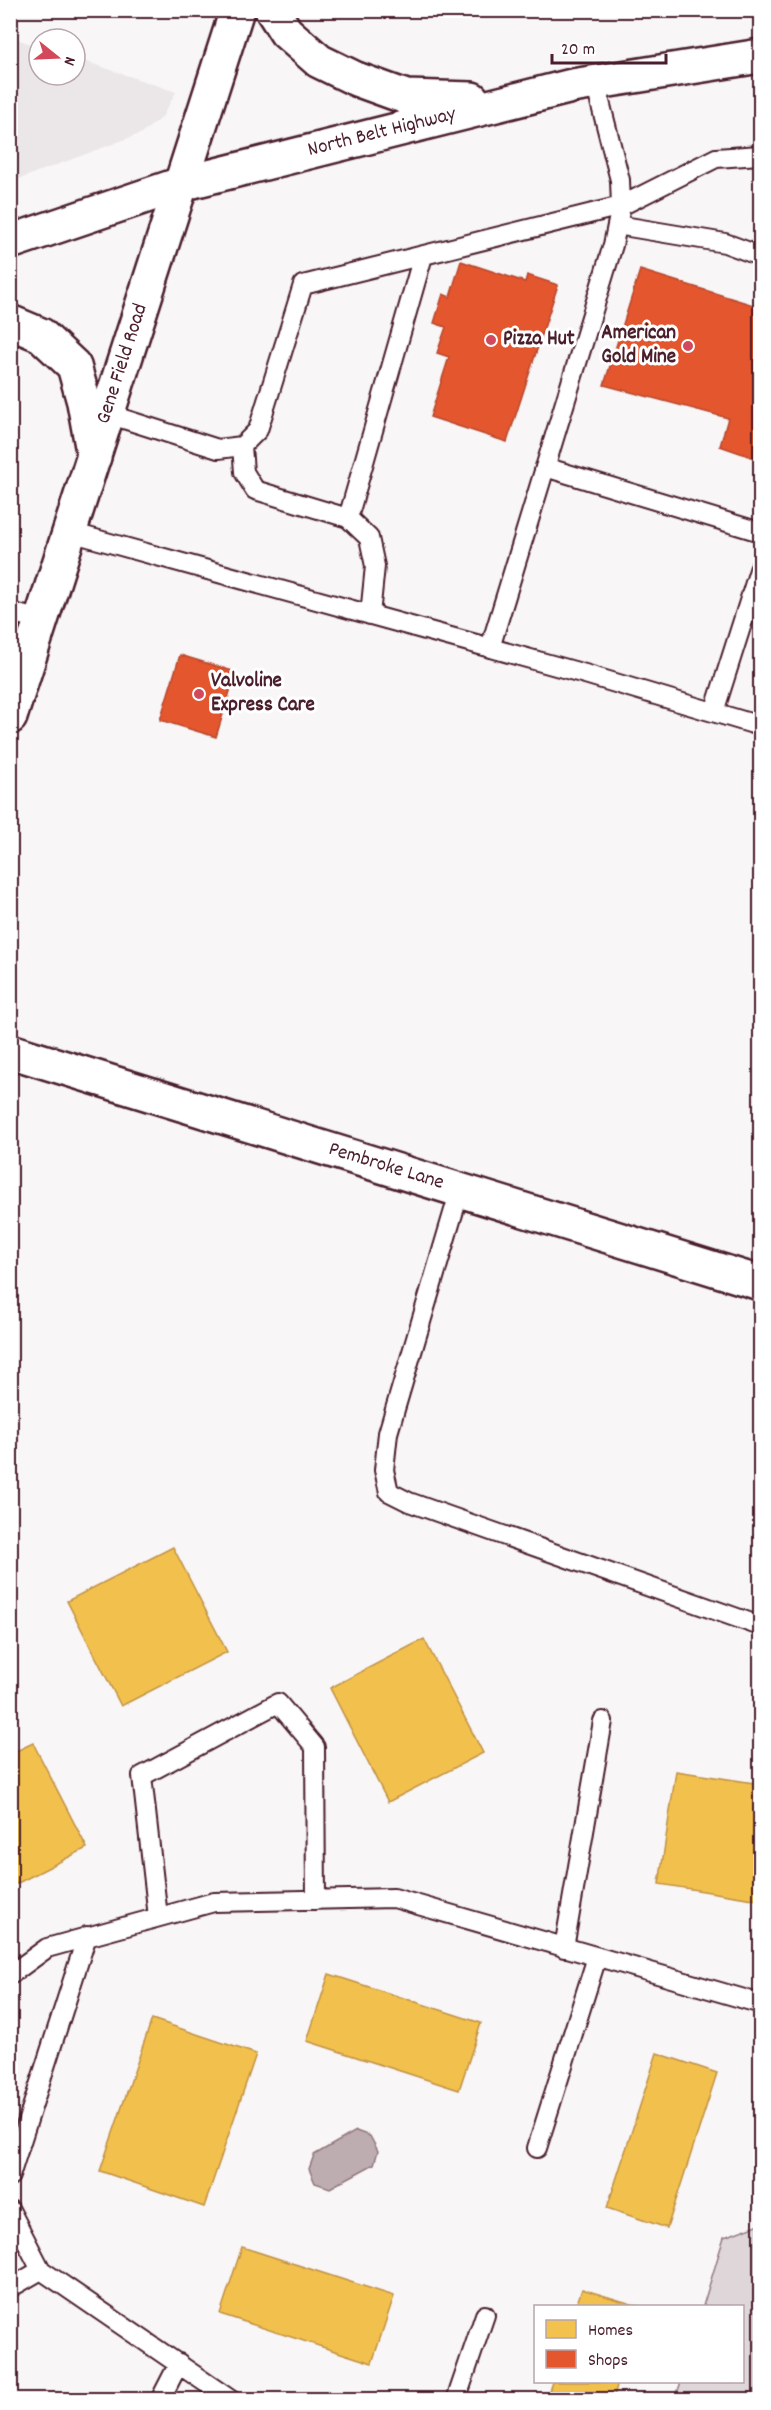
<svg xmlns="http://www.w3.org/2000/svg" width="771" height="2410" viewBox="0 0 771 2410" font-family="Dekko,sans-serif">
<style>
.built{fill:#ebe6e8}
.green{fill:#ded6d9;stroke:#947a82;stroke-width:1.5}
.water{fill:#bdadb0;stroke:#8f747b;stroke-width:1.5}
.homes{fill:#f2c14e;stroke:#c09044;stroke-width:1.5}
.shops{fill:#e4572e;stroke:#b6462d;stroke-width:1.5}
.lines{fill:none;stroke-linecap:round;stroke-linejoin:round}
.lane-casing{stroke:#4a1f2b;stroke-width:22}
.street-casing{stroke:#4a1f2b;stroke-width:38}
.secondary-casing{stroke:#4a1f2b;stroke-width:38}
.primary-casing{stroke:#4a1f2b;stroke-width:38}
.lane{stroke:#fff;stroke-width:18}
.street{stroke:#fff;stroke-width:33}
.secondary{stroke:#fff;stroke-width:33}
.primary{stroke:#fff;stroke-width:33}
.poi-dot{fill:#d1495b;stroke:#fff;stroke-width:2}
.labels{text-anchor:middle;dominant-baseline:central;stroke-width:6;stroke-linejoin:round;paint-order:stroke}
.street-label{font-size:21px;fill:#4a1f2b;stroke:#fff}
.poi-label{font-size:21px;font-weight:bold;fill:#4a1f2b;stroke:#fff;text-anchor:start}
</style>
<rect width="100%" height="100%" fill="#f8f6f7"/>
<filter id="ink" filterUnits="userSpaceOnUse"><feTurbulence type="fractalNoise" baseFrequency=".0167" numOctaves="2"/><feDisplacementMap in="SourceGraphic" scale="12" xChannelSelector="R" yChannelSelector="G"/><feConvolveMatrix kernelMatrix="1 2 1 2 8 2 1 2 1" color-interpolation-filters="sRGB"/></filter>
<g filter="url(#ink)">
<path class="built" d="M 11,37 L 39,47 L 39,75 L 75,75 L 75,58 L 176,92 L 162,117 L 142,133 L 11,182 Z"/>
<path class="green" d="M 760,2224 L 760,2399 L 675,2399 L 681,2382 L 742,2382 L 742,2306 L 703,2306 L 724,2237 Z"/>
<path class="water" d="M 356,2131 L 370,2136 L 378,2151 L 374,2164 L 330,2188 L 315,2183 L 309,2169 L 314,2155 Z"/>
<path class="homes" d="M 173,1547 L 227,1652 L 121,1706 L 67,1601 Z
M 424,1639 L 483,1753 L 388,1802 L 330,1688 Z
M 33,1743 L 87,1848 L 10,1887 L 10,1754 Z
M 676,1771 L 760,1784 L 760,1900 L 659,1884 Z
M 329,1974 L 481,2023 L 459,2090 L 307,2041 Z
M 152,2019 L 256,2054 L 204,2207 L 100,2171 Z
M 657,2053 L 717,2073 L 667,2228 L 607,2208 Z
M 242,2247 L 394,2296 L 372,2363 L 220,2314 Z
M 582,2289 L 638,2306 L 576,2306 Z
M 552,2382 L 618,2382 L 613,2400 L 546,2400 Z"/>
<path class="shops" d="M 461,261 L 525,282 L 527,275 L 558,285 L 507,442 L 430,417 L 449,357 L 437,353 L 446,327 L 434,323 L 443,294 L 450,297 Z
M 640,270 L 760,307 L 760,460 L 720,446 L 728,418 L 604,385 Z
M 180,655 L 236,672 L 216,737 L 160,720 Z"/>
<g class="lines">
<g class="lane-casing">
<path id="lane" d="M 617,225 L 725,243 L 760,256
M 108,414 L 218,449 L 242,446 L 258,430 L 303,285 L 621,206 L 716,158 L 760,155
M 242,446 L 244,472 L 255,490 L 348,518 L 423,256
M 545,467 L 760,532
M 348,518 L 369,538 L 375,566 L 370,615
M 70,532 L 585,674 L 760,726
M 10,612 L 41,620
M 490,648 L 613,245 L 621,206 L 620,180 L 595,82
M 714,712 L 760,567
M 460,1190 L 388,1433 L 384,1470 L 389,1492 L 409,1502 L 760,1626
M 158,1917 L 142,1776 L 278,1703 L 315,1747 L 316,1900
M 564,1948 L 603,1721
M 10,1975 L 47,1948 L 214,1902 L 394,1898 L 758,2003
M 537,2148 L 597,1957
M 10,2176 L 87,1936
M 10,2210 L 41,2270 L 231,2400
M 10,2288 L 41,2270
M 160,2400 L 179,2363
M 456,2400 L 485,2315"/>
</g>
<g class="street-casing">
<path id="street" d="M 10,1051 L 760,1283"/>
</g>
<g class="secondary-casing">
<path id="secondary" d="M 10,717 L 237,10"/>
</g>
<g class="primary-casing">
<path id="primary" d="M 272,10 L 286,32 L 319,61 L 356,79 L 406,97 L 472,99
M 10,242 L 181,184 L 572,86 L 760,56
M 10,322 L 41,335 L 74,366 L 84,402 L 94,457"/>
</g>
<use href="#lane" class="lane"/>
<use href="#street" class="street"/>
<use href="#secondary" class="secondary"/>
<use href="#primary" class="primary"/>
</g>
</g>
<g class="poi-dot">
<circle cx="491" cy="340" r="6"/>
<circle cx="688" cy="346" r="6"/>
<circle cx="199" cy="694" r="6"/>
</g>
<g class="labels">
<g class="street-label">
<text transform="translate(382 133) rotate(-14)">North Belt Highway</text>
<text transform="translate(123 364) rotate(-72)">Gene Field Road</text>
<text transform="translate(386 1167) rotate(17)">Pembroke Lane</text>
</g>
<g class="poi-label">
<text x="676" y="334" text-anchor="end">American<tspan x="676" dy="24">Gold Mine</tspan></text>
<text x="503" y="340">Pizza Hut</text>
<text x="211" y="682">Valvoline<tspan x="211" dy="24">Express Care</tspan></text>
</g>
</g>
<rect width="771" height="2410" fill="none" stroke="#fff" stroke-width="36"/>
<rect x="18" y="18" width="735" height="2374" fill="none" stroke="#4a1f2b" stroke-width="2" filter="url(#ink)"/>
<rect x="534" y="2305" width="210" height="78" fill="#ffffff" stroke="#b7a5aa" stroke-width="1.5"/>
<rect x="546" y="2320" width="30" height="18" fill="#f2c14e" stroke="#b7a5aa" stroke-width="1.5"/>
<text x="588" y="2335" font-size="18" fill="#4a1f2b">Homes</text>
<rect x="546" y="2350" width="30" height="18" fill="#e4572e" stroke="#b7a5aa" stroke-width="1.5"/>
<text x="588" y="2365" font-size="18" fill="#4a1f2b">Shops</text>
<g transform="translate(57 57) rotate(108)"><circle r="28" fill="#ffffff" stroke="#b7a5aa" stroke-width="1.5"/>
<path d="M0-4.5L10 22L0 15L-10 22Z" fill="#d1495b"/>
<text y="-9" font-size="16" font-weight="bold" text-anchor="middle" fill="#4a1f2b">N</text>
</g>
<path d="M552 54v9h114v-9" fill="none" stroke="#4a1f2b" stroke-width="3"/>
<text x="561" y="54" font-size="18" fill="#4a1f2b" stroke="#ffffff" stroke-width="4.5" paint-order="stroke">20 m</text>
</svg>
